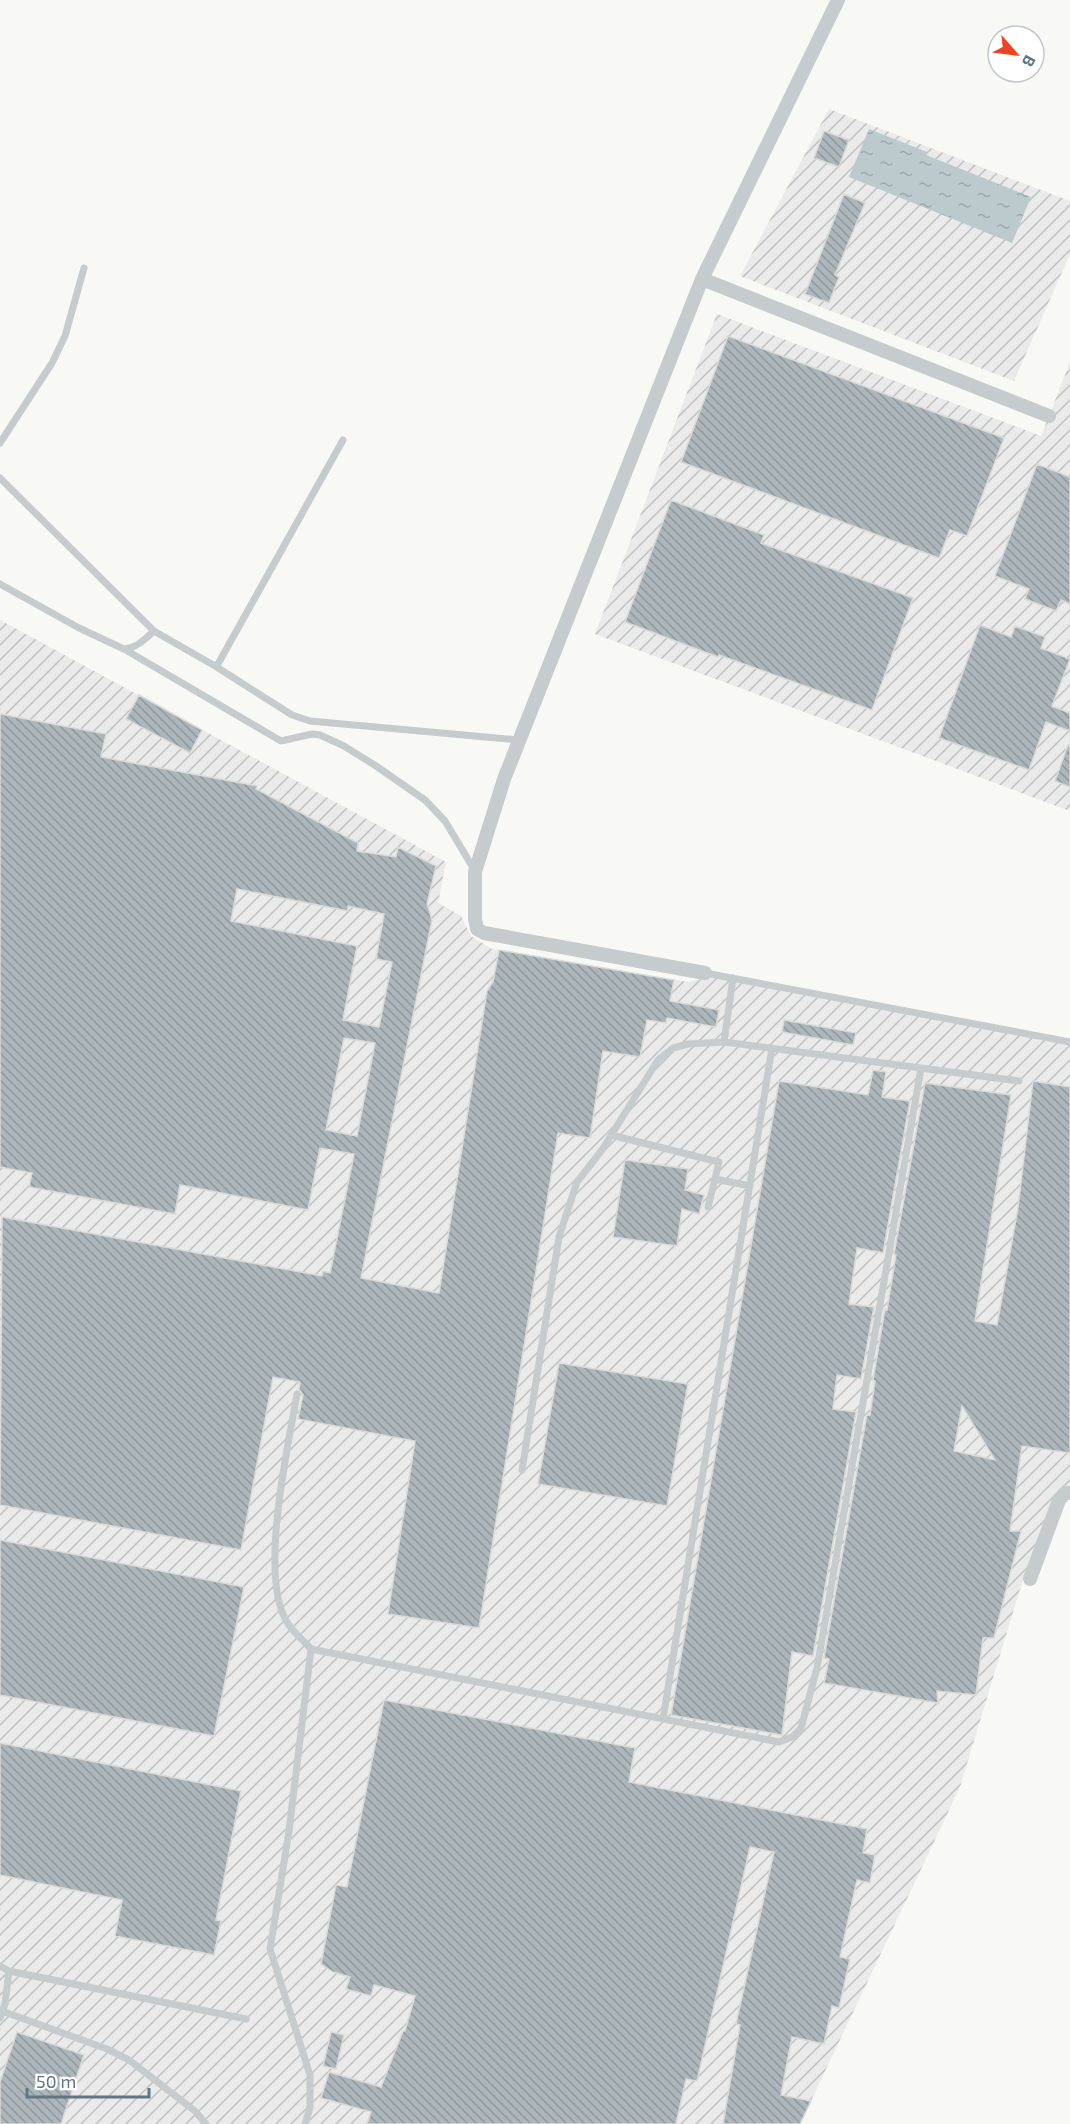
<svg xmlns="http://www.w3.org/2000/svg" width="1070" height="2124" viewBox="0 0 1070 2124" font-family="'Exo 2',sans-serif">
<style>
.industrial{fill:url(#industrial-furrows)}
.water{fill:url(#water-ripples)}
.building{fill:url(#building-back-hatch);stroke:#dadad8;stroke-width:1.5;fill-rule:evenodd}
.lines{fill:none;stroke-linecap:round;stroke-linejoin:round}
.lane{stroke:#c6cbcd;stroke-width:7}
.street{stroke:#c6cbcd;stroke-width:14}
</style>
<defs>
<pattern id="industrial-furrows" width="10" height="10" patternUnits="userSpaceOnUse" patternTransform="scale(1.5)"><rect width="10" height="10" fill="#e9eae9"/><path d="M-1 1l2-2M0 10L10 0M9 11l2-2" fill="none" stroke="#c0c2c2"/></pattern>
<pattern id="water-ripples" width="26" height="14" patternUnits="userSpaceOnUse" patternTransform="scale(1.5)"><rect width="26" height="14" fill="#bccacd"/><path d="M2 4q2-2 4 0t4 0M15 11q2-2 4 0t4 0" fill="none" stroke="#9ca9ac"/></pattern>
<pattern id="building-back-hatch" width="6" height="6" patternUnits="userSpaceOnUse" patternTransform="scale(1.5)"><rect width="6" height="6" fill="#acb6bb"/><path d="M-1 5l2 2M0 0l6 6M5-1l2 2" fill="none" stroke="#8f999d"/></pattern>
</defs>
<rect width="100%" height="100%" fill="#f8f8f5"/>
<path class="industrial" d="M 829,109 L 1070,201 L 1070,254 L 1014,381 L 740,276 Z
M 717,314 L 1041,436 L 1070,362 L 1070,811 L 595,634 Z
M 0,620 L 446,862 L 438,903 L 461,916 L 471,936 L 492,949 L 689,982 L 718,975 L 1070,1042 L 1070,1488 L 1023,1579 L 960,1787 L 800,2124 L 0,2124 Z"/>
<path class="water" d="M 869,129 L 927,152 L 926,155 L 1031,197 L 1012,243 L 849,177 Z"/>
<path class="building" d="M 824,131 L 849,140 L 839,167 L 814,158 Z
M 844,194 L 865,203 L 835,275 L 839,277 L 829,303 L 805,294 Z
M 728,336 L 1004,438 L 967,536 L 950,530 L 939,558 L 681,462 Z
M 1037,464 L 1070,477 L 1070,604 L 1061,600 L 1056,611 L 1025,599 L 1029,589 L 995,576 Z
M 671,500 L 764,535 L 761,543 L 913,598 L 872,710 L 719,655 L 718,657 L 625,622 Z
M 980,625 L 1011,637 L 1015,626 L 1045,637 L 1041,648 L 1070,659 L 1052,706 L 1070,713 L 1070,731 L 1046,722 L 1029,770 L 939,738 Z
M 139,695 L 202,730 L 190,753 L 126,719 Z
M 0,714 L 106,734 L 101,757 L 257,786 L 256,789 L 358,843 L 357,851 L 396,857 L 398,847 L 436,866 L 427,904 L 432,920 L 361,1278 L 439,1293 L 487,991 L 493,982 L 499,950 L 674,980 L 670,1001 L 719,1010 L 716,1027 L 667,1018 L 666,1023 L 647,1020 L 640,1057 L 603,1051 L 590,1138 L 558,1133 L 479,1628 L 388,1614 L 415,1441 L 298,1419 L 303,1395 L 299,1389 L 300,1382 L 273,1377 L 241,1550 L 0,1505 L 2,1217 L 322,1276 L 323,1271 L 330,1273 L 354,1154 L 320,1148 L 308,1210 L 180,1185 L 175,1214 L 29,1187 L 32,1173 L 0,1167 ZM 237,889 L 348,911 L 348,906 L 384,914 L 376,959 L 392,962 L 379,1027 L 343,1020 L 357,946 L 231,921 ZM 344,1038 L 375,1043 L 357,1136 L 326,1130 Z
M 1068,745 L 1070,745 L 1070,787 L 1055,781 Z
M 784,1020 L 856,1033 L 853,1045 L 782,1032 Z
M 873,1070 L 886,1072 L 882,1097 L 910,1101 L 883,1253 L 857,1248 L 849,1304 L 874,1307 L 861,1379 L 837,1375 L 833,1409 L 856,1412 L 813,1656 L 792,1652 L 782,1735 L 671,1715 L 779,1081 L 868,1095 Z
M 1033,1081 L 1070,1087 L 1070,1453 L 1022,1446 L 1010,1531 L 1021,1531 L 994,1638 L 983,1638 L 976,1695 L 937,1691 L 938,1703 L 824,1683 L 829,1659 L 824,1658 L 867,1414 L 870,1415 L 875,1381 L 873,1380 L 885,1309 L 887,1310 L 896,1255 L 894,1254 L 925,1083 L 1011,1095 L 975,1321 L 997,1325 L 1018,1208 ZM 962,1406 L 995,1460 L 954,1451 Z
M 625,1160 L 688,1169 L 685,1190 L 704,1195 L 699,1214 L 682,1209 L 677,1246 L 613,1237 Z
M 559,1363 L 688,1384 L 667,1506 L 538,1484 Z
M 0,1540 L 244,1587 L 214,1736 L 0,1695 Z
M 384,1700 L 635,1748 L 629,1782 L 867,1829 L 863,1853 L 875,1855 L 870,1883 L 857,1880 L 840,1957 L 850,1959 L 839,2008 L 832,2006 L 824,2044 L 792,2037 L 781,2095 L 811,2101 L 800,2124 L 723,2124 L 740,2025 L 736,2024 L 774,1852 L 750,1847 L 697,2081 L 686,2079 L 676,2124 L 367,2124 L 371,2112 L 321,2098 L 329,2072 L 381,2087 L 403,2031 L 405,2031 L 415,1996 L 374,1985 L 371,1996 L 346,1989 L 350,1977 L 333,1972 L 321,1964 L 336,1885 L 347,1887 Z
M 0,1743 L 241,1791 L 216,1920 L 221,1921 L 214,1955 L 115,1936 L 122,1900 L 0,1875 Z
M 17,2032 L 84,2055 L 61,2124 L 0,2124 L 0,2082 Z
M 331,2032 L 344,2035 L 336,2069 L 323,2066 Z"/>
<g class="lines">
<path class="lane" d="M 0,443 L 52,363 L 65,336 L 84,268
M 0,478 L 154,631 L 215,666 L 292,715 L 310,721 L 519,740
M 0,584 L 79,628 L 124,649 C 137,648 145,639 154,631
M 124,649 L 281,741 L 312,734 L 320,735 L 344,746 L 376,766 L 425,800 L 445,821 L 475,871
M 215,666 L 218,664 L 343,440
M 705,973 L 1070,1042
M 724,1042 L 733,978
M 611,1135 L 719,1162 L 715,1179 L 750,1186
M 708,1207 L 715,1179
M 297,1394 C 288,1447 257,1582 289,1625 C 295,1634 304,1641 311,1649 L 289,1831 L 270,1949 L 310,2075 L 310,2108 L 305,2124
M 522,1470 L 559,1237 L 577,1182 L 602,1150 L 658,1060 L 673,1048 L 688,1044 L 724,1042 L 1019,1081
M 311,1649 L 779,1742 L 792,1737 L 801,1728 L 817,1668 L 921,1068
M 663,1719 L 772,1048
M 0,1966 L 9,1971 L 246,2019
M 2,2011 L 107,2049 L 129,2060 L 195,2111 L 206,2124
M 0,2018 L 5,2004 L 9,1971"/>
<path class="street" d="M 702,279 L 1049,416
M 705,973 L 484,933 L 477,929 L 475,919 L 475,872 L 504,779 L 702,279 L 838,0
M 1030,1579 L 1059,1500 L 1065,1493 L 1070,1493"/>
</g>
<g transform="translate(1016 54) rotate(118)"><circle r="28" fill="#ffffff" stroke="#c0c8cd" stroke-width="1.5"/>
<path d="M0-4.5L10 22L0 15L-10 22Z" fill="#ed4320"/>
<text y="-9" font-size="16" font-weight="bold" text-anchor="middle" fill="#617682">B</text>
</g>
<path d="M27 2088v9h122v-9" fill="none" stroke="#617682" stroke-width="3"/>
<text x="36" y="2088" font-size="18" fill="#617682" stroke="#ffffff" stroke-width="4.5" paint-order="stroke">50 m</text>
</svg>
